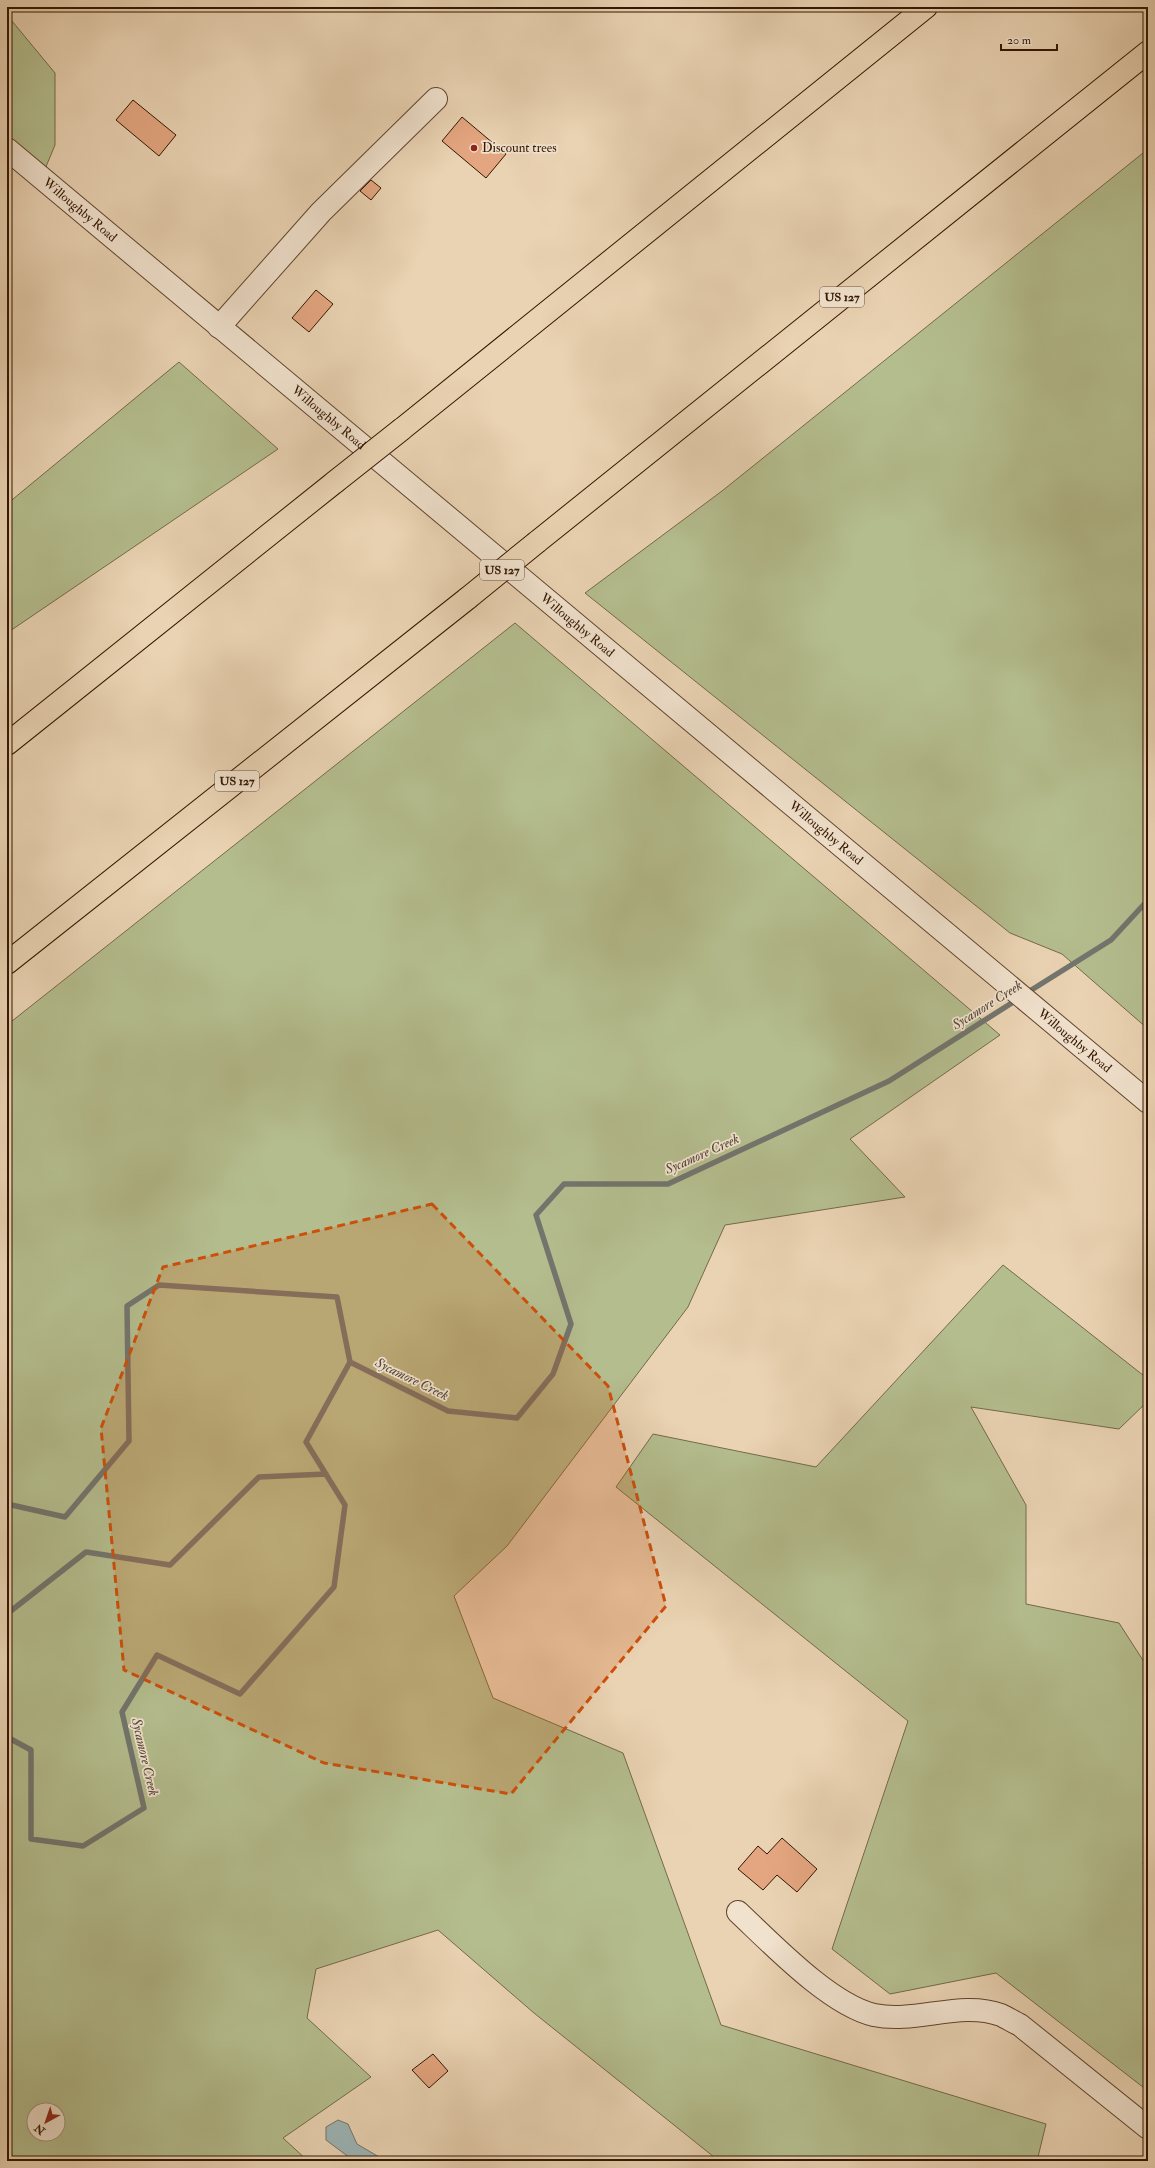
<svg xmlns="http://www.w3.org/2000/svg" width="1155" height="2168" viewBox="0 0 1155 2168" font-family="'IM FELL Double Pica',serif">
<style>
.green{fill:#b4bd8e;stroke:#746a48;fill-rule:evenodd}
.water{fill:#9db5b7;stroke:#73756e}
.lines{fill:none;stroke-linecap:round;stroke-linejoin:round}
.stream{stroke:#73756e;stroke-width:5.5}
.building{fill:#e4a680;stroke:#331601}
.minor-casing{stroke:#61452e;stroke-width:24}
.highway-casing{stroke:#331601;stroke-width:24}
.minor{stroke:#f1e2ce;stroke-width:22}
.highway{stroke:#ead3b3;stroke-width:22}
.highway-bridge-casing{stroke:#331601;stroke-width:24;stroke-linecap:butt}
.highway-bridge{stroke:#ead3b3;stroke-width:22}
.marked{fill:#cd4f0a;fill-opacity:0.2;stroke:#cd4f0a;stroke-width:3;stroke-dasharray:8 5;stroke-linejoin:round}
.poi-dot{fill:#8f2418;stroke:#f1e2ce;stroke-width:1.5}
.labels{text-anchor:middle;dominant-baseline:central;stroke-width:3.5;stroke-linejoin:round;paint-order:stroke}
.shield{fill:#f1e2ce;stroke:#6c533e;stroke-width:1}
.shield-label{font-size:12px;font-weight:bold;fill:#331601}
.poi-label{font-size:13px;fill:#331601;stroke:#f1e2ce;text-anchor:start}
.street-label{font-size:13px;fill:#331601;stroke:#f1e2ce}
.water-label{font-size:14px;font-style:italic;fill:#534638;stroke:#f1e2ce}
</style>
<rect width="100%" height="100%" fill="#ead3b3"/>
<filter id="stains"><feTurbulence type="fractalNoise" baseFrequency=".005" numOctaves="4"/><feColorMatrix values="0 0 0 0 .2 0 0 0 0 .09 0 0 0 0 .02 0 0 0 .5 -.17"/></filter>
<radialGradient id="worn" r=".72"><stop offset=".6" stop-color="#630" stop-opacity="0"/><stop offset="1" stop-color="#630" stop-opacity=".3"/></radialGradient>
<path class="green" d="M 7,15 L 55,73 L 55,145 L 45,169 L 7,135 Z
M 1148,149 L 1148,1029 L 1062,954 L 1010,933 L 585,593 L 722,491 Z
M 179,362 L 278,449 L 7,633 L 7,504 Z
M 515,623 L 1000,1035 L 850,1139 L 905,1197 L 725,1225 L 688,1307 L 507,1546 L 454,1596 L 493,1698 L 623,1753 L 721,2025 L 1046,2124 L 1037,2161 L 716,2161 L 714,2157 L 534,2013 L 438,1930 L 316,1969 L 307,2018 L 371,2077 L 283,2138 L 308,2161 L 7,2161 L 7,1025 ZM 34,2110 L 58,2110 L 58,2134 L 34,2134 Z
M 1003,1265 L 1148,1379 L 1148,1401 L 1119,1429 L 971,1407 L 1026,1505 L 1026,1604 L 1119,1623 L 1148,1668 L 1148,1836 L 1143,1864 L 1148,1866 L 1148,2091 L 996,1973 L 890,1994 L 832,1949 L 908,1721 L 616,1487 L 653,1434 L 816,1467 Z"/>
<path class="water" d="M 338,2120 L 348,2124 L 357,2144 L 386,2161 L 354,2161 L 326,2140 L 326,2127 Z"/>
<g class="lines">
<path class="stream" d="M 1025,994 L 1111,940 L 1148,900
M 7,1504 L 65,1517 L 129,1441 L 127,1306 L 159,1285 L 337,1297 L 350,1362
M 7,1608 L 12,1610 L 86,1552 L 170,1565 L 259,1477 L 326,1474
M 7,1737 L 31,1750 L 31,1839 L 83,1846 L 144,1808 L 122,1712 L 157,1655 L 240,1694 L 334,1587 L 345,1505 L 306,1442 L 350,1362 L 448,1411 L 517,1418 L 553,1374 L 571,1324 L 536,1215 L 564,1184 L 668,1184 L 889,1081 L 1018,999"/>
</g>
<path class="building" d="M 133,100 L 176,135 L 159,156 L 116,120 Z
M 462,117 L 506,154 L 486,178 L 442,141 Z
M 371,180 L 381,188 L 371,200 L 360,191 Z
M 316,290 L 333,304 L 309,332 L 292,318 Z
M 782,1838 L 817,1869 L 797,1892 L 777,1875 L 763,1890 L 738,1869 L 758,1846 L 767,1854 Z
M 433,2054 L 448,2071 L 429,2088 L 412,2070 Z"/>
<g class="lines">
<g class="minor-casing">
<g id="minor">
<path id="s1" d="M 7,149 L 1148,1102"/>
<path d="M 219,327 L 321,212 L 436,99"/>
<path d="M 738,1912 C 771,1943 830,2005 874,2015 C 916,2024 960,2000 1001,2015 C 1007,2018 1014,2022 1020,2025 L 1148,2128"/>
</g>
</g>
<g class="highway-casing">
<path id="highway" d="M 402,429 L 926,7
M 537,542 L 1148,52
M 7,744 L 335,482
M 7,963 L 468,598"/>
</g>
<use href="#minor" class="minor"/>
<use href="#highway" class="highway"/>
<g class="highway-bridge-casing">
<path id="highway-bridge" d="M 335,482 L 402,429
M 468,598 L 537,542"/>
</g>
<use href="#highway-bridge" class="highway-bridge"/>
</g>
<path class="marked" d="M 432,1204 L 608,1386 L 666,1606 L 511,1794 L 324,1763 L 124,1670 L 101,1428 L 163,1267 Z"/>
<circle class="poi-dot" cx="474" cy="148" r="4"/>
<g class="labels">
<g class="shield">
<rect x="820" y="287" width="44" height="20" rx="3"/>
<rect x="480" y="560" width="44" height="20" rx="3"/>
<rect x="215" y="771" width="44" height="20" rx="3"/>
</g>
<g class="shield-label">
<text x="842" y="297">US 127</text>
<text x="502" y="570">US 127</text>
<text x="237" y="781">US 127</text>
</g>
<g class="poi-label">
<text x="482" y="148">Discount trees</text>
</g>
<g class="street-label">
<text stroke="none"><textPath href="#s1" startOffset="95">Willoughby Road</textPath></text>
<text stroke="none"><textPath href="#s1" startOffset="419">Willoughby Road</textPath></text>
<text stroke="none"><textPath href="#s1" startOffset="743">Willoughby Road</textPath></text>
<text stroke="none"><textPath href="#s1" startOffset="1067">Willoughby Road</textPath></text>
<text stroke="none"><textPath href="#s1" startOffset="1391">Willoughby Road</textPath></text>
</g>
<g class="water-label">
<text transform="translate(987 1005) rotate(-32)">Sycamore Creek</text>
<text transform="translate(702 1154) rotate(-24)">Sycamore Creek</text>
<text transform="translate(412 1379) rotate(26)">Sycamore Creek</text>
<text transform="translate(145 1757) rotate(77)">Sycamore Creek</text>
</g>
</g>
<rect width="1155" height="2168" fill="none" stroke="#ead3b3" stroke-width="24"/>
<rect x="8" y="8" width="1139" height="2152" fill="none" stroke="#331601" stroke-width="2"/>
<rect x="12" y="12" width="1131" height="2144" fill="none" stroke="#331601"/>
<g transform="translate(46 2122) rotate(220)"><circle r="19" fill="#f1e2ce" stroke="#a5907c"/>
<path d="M0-3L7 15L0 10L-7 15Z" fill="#8f2418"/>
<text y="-6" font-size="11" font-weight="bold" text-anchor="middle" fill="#331601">N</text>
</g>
<path d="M1001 44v6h56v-6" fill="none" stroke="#331601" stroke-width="2"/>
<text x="1007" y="44" font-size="12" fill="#331601" stroke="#f1e2ce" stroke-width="3" paint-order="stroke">20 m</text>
<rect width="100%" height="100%" filter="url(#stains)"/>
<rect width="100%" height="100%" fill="url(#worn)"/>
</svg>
